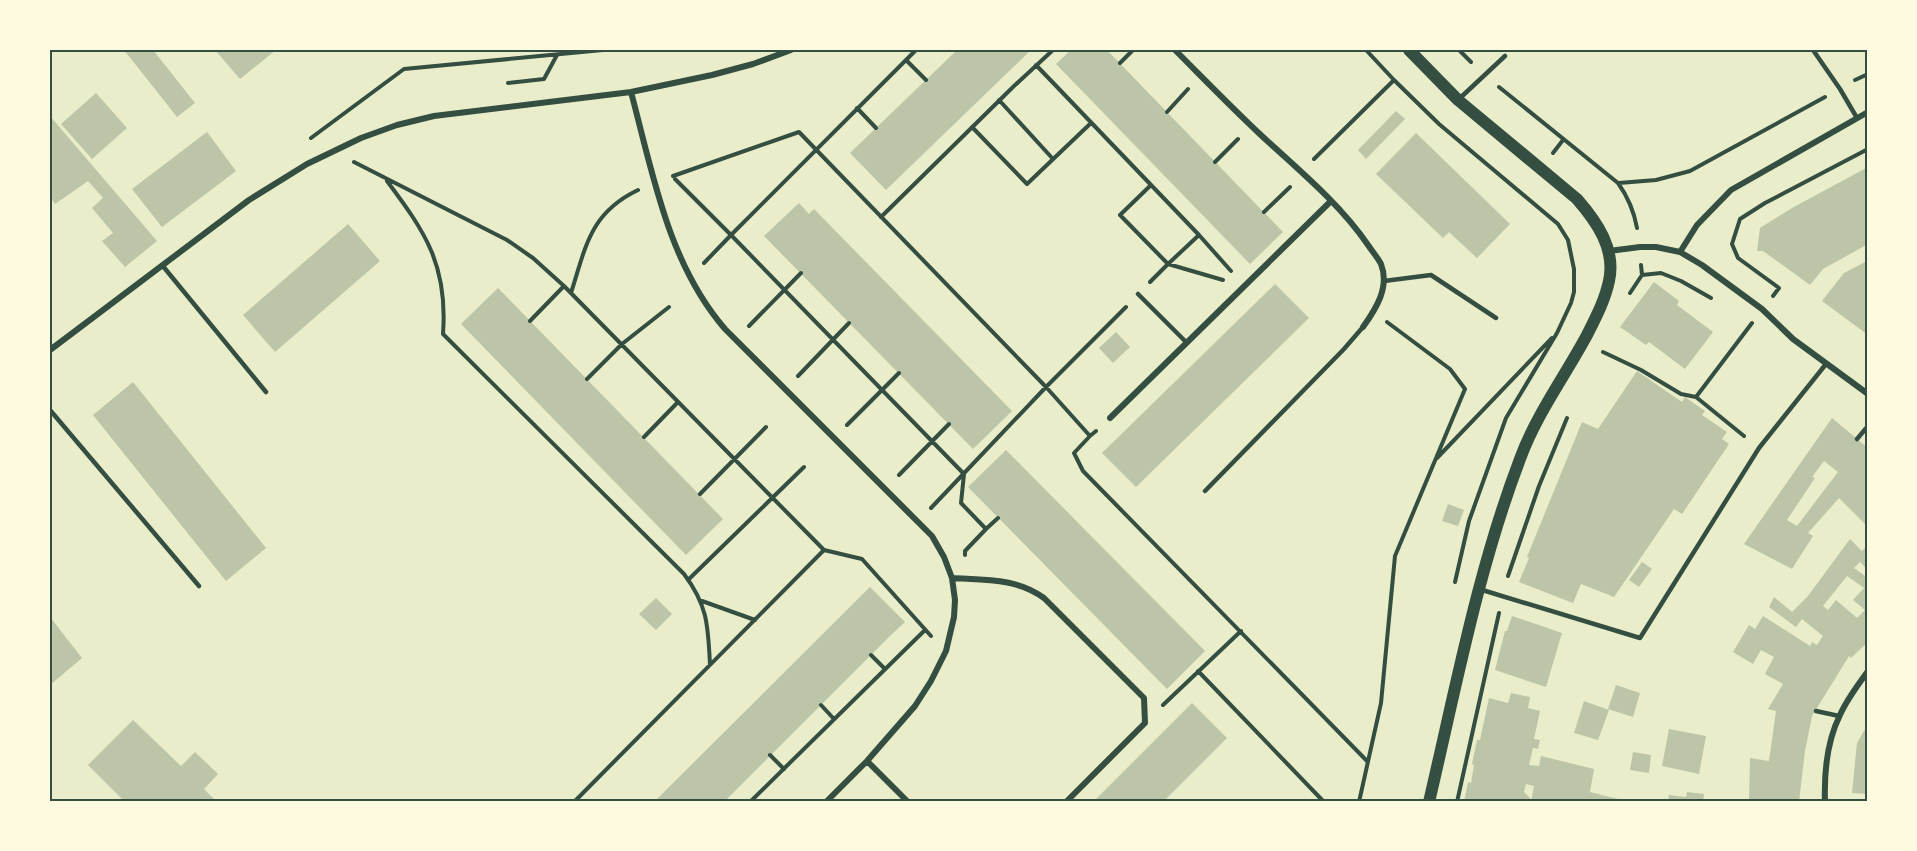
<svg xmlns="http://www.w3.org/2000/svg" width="1917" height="851" viewBox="0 0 1917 851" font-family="'DejaVu Sans',sans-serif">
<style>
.building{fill:#bcc5a7;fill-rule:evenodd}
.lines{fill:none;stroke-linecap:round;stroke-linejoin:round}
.path{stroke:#344e41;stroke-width:4}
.service{stroke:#344e41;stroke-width:4.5}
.minor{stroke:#344e41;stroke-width:6}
.secondary{stroke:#344e41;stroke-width:12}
.neatline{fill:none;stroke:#344e41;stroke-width:2}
</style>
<rect width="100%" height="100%" fill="#e9edc9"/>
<path class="building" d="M 124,50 L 153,50 L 195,103 L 177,117 Z
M 215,50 L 276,50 L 240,79 Z
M 957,50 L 1031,50 L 886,190 L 850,153 Z
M 1071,50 L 1107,50 L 1283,232 L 1250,264 L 1056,64 Z
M 96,93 L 127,128 L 92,159 L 61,124 Z
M 1396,111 L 1405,119 L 1366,159 L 1358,150 Z
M 50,116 L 157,241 L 125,267 L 102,241 L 113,233 L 92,208 L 103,198 L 88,181 L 55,204 L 50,196 Z
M 207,132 L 236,171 L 162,227 L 132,189 Z
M 1416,133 L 1510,224 L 1477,258 L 1449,232 L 1443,238 L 1376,174 Z
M 1868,167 L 1868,244 L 1823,269 L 1810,285 L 1763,251 L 1757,251 L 1760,228 L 1792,208 Z
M 799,203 L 809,214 L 814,209 L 1012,411 L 973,449 L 764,236 Z
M 348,224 L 380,261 L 275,352 L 243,315 Z
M 1865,262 L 1868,264 L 1868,335 L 1822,301 L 1844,273 Z
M 1654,282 L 1679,301 L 1677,305 L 1713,332 L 1685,369 L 1649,342 L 1646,345 L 1620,327 Z
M 1275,284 L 1309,318 L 1136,487 L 1102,453 Z
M 498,288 L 723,519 L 686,555 L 461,324 Z
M 1116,332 L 1130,347 L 1113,363 L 1099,348 Z
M 1637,371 L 1682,402 L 1685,397 L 1705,411 L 1702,415 L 1727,432 L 1722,439 L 1729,444 L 1682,514 L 1674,509 L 1614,597 L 1581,584 L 1573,603 L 1519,582 L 1529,558 L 1527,557 L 1582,422 L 1598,429 Z
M 133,382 L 266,548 L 226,581 L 93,415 Z
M 1832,418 L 1868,448 L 1868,521 L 1865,524 L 1839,498 L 1808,533 L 1813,536 L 1792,569 L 1744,544 ZM 1824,461 L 1838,472 L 1797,526 L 1787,520 L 1815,478 L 1812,477 Z
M 1006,450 L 1205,651 L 1167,689 L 968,487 Z
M 1448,504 L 1464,510 L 1458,526 L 1442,521 Z
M 1850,539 L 1862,551 L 1868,545 L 1868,565 L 1865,567 L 1860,562 L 1854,568 L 1868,578 L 1868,642 L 1851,658 L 1849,656 L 1812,716 L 1805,751 L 1799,802 L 1740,802 L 1740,799 L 1749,800 L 1750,758 L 1769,761 L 1776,711 L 1768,709 L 1783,684 L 1765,674 L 1774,657 L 1761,650 L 1753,664 L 1733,652 L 1749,625 L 1755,629 L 1763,616 L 1810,646 L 1812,642 L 1817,645 L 1823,636 L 1802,619 L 1796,627 L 1769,607 L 1774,597 L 1792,612 L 1808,596 ZM 1847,576 L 1864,588 L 1853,600 L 1865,610 L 1857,618 L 1836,600 L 1828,610 L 1823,606 Z
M 1642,562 L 1652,569 L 1639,587 L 1629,580 Z
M 870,587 L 905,622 L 890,636 L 724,802 L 654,802 Z
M 656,598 L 672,614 L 656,630 L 639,614 Z
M 1512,616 L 1562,633 L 1546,687 L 1495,670 L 1505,631 L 1507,631 Z
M 50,617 L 82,658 L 50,685 Z
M 1616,685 L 1640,693 L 1633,717 L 1608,709 Z
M 1511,693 L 1530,697 L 1528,708 L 1540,711 L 1534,739 L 1540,740 L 1538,749 L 1533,748 L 1529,765 L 1539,766 L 1541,756 L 1594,769 L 1590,792 L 1630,802 L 1531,802 L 1534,786 L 1526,784 L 1524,792 L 1530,798 L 1529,802 L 1464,802 L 1468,782 L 1471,783 L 1474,765 L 1472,764 L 1477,740 L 1480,740 L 1489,698 L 1508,703 Z
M 1584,701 L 1609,710 L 1598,740 L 1574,733 Z
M 1192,703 L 1227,738 L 1163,802 L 1093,802 Z
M 133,720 L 181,766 L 195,752 L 218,774 L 204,789 L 217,802 L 125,802 L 88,765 Z
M 1868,724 L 1868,794 L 1852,793 L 1857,743 Z
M 1669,729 L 1706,736 L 1699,774 L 1662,766 Z
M 1633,752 L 1651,755 L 1649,773 L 1630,770 Z
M 1687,792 L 1704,794 L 1703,802 L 1668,802 L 1669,795 L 1686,797 Z"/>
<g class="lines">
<path class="path" d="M 916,50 L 731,235 L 964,474 L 961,503 L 986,529 L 965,551 L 965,555
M 1366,50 L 1394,80 L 1439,124 L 1558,224 L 1568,240 L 1574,269 L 1574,292 L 1571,303 L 1557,333 L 1506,418 L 1469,521 L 1455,582
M 1459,50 L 1471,62
M 906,60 L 926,80
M 1120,63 L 1133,50
M 1036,65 L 1199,235 L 1231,271
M 1855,80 L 1868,74
M 508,83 L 544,79 L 557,55
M 1499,87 L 1618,183 C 1628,197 1634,211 1637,228
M 999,100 L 1053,159
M 857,108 L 876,128
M 1167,112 L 1188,89
M 972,127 L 1027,184 L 1091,123
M 311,138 L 404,69 L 603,50
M 1553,153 L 1563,140
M 1314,159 L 1394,80
M 354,162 L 507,240 L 533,258 L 564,286 L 824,550 L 862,559 L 931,636
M 1215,162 L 1238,139
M 673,176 L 799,132 L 1046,387 L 1090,436 L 1096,431
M 675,179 L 731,235 L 704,263
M 387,181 C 426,233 448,266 443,334 L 684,574 C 708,606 708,626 710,665
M 1619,183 L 1656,180 L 1690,171 L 1825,97
M 1151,185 L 1120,215 L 1168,264 L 1199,235
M 1264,212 L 1290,187
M 881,217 L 1014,86 L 1053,50
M 1642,275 L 1661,273 L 1681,281 L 1711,298
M 1150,282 L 1168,264 L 1223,280
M 571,293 C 586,246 590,213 638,190
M 1630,293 L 1642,275 L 1641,265
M 1773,296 L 1779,288 L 1738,258 L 1732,244 L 1740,219 L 1765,203 L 1868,149
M 530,321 L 564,286
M 749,326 L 801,273
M 1603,352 L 1641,370 L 1681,394 L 1696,397
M 798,376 L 849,323
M 587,379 L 622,344 L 669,307
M 847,425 L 899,373
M 1090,436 L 1074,453 L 1083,471 L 1367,761
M 1744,436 L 1696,397 L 1752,323
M 644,437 L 678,402
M 1437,458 L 1552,338
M 899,475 L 949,424
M 700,494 L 766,427
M 931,508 L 1046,387 L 1126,307
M 986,529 L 998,518
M 1508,576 L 1539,486 L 1567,418
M 688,580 L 804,467
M 702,601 L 755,620
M 871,655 L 885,669
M 1198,671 L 1324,802
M 821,705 L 834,719
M 1163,705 L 1241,631
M 770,755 L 784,769
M 574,802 L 824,550
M 750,802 L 925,630
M 1359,802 L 1381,703 L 1395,556 L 1465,389 L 1450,369 L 1387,322
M 1457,802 L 1499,613"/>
<path class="service" d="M 1813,50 L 1840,89 L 1857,118
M 1459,99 L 1505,56
M 162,265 L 266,392
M 1384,281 L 1431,275 L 1496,318
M 1138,294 L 1187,343
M 50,410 L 199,586
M 1857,439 L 1868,426
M 1205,491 L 1344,349 L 1363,327
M 1479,589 L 1640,638 L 1759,448 L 1826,364
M 1816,711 L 1839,716"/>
<path class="minor" d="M 1175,50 C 1204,79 1233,109 1263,137 C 1300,171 1340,204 1368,245 C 1372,251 1378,258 1381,264 C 1390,287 1376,309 1363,327
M 631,92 C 653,174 668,263 725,329 L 932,536 L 944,557 L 952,578 L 955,600 L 954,617 L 946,651 L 931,681 L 915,706 L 867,761 L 826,802
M 1609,251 L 1640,247 L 1656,247 L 1680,252 L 1702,265 L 1762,309 L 1793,339 L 1868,394
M 1680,252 L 1697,225 L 1731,190 L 1868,112
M 50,350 L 249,200 L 307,164 L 361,138 L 397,125 L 434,116 L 631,92 L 712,75 L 753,64 L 791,50
M 1110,418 L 1331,201
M 952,578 C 985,580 1017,578 1044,598 L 1144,698 L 1145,723 L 1066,802
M 867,761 L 908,802
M 1825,802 C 1824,773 1827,741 1840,715 C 1847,699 1858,685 1868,671"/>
<path class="secondary" d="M 1409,50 L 1458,100 L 1577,199 C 1597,222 1616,249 1609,281 C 1605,300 1596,317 1587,335 C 1565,376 1536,415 1520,459 C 1478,569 1456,687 1429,802"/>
</g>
<rect width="1917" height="851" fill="none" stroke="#fefae0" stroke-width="102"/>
<rect x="51" y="51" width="1815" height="749" class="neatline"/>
</svg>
